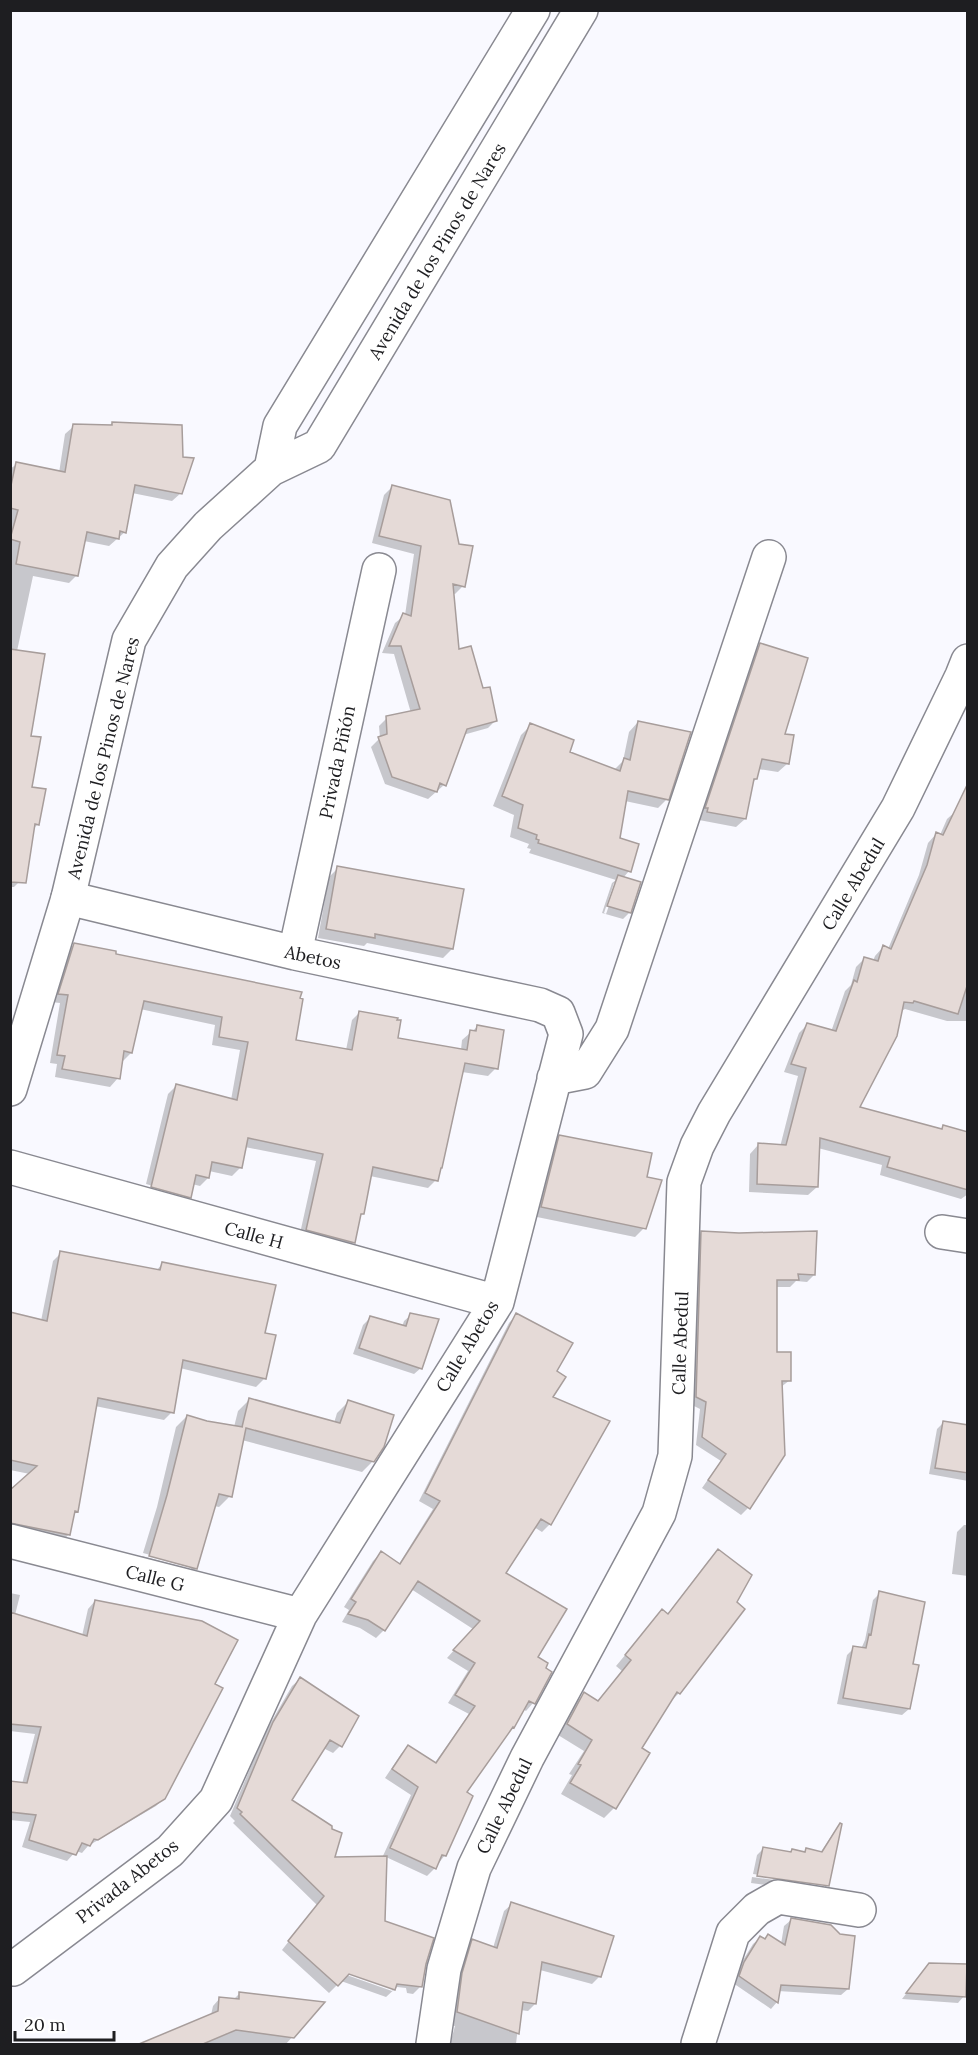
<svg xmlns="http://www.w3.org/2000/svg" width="978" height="2055" viewBox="0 0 978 2055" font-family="Lora,serif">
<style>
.shadow{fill:#0003;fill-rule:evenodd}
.building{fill:#e5dad7;stroke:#a79d9b;stroke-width:1.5}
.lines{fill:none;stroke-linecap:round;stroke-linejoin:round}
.minor-casing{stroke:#898991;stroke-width:36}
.tertiary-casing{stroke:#898991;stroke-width:36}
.minor{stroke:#fff;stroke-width:33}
.tertiary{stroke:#fff;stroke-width:33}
.labels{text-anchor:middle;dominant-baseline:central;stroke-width:4.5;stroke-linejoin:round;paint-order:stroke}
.street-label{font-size:18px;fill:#1e1e21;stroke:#fff}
</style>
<rect width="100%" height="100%" fill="#f9f9ff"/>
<path class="shadow" d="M 112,423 L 181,493 L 172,501 L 132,493 L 125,532 L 109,546 L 84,541 L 77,575 L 69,583 L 33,576 L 10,684 L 10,469 L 17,464 L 59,473 L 65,434 L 74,426 L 109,426 Z
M 392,487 L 463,586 L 455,594 L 452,593 L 458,651 L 482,690 L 496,720 L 488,728 L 463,735 L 444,785 L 428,799 L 385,784 L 371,747 L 380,738 L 379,726 L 387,718 L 411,713 L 394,654 L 382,653 L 395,623 L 405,615 L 414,554 L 372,543 L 384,495 Z
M 760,645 L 783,735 L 787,764 L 778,772 L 758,769 L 756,779 L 752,783 L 745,819 L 736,827 L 699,820 L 752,654 Z
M 638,722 L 667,799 L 658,808 L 625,801 L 618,839 L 629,871 L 623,878 L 630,912 L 623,919 L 602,913 L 612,883 L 616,880 L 529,853 L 531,849 L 527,848 L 529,844 L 510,837 L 514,815 L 493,806 L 521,735 L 531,725 L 568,753 L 614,770 L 623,761 L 629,732 ZM 614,883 L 617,883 L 606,914 L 604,913 Z
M 10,723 L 30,737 L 31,788 L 38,824 L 32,830 L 22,879 L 14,887 L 10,887 Z
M 956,811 L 968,814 L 968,1021 L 947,1021 L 905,1009 L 901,1011 L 858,1108 L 940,1130 L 943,1127 L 968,1134 L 968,1194 L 961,1199 L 880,1175 L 882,1165 L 818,1148 L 817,1187 L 808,1195 L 749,1192 L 750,1154 L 758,1145 L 780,1147 L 798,1076 L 784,1072 L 799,1033 L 807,1025 L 831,1032 L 845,991 L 851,985 L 856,967 L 864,959 L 873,961 L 875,956 L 883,947 L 888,949 L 919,875 L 928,843 L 936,834 L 940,835 L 947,819 Z
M 338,868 L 452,949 L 443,958 L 367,943 L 364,946 L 318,938 L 329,877 Z
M 75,944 L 114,955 L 295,1041 L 346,1050 L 352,1020 L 360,1012 L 397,1039 L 461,1050 L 462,1040 L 477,1027 L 496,1068 L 488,1076 L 462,1072 L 436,1180 L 428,1188 L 370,1176 L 354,1242 L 346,1250 L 299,1238 L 316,1161 L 245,1147 L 240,1168 L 232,1176 L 209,1171 L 208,1178 L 200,1186 L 192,1184 L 190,1197 L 182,1205 L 143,1194 L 145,1187 L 186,1198 L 186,1195 L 146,1184 L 168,1094 L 176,1086 L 231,1100 L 240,1050 L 212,1045 L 215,1025 L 140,1009 L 131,1053 L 123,1061 L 118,1078 L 110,1087 L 55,1077 L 57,1064 L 50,1063 L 60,1003 L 51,1002 L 66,952 Z
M 560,1137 L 645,1179 L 644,1228 L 635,1237 L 532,1216 L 550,1146 Z
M 702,1232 L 814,1275 L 807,1282 L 796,1281 L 790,1287 L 775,1287 L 776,1353 L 790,1380 L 781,1387 L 748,1508 L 741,1515 L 702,1488 L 721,1461 L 696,1445 L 700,1409 L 690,1404 L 695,1239 Z
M 61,1253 L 156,1271 L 162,1264 L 263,1334 L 274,1336 L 264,1379 L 256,1387 L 180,1368 L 172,1412 L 164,1420 L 95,1406 L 76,1511 L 73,1514 L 69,1534 L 61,1543 L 10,1531 L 10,1492 L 30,1474 L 10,1470 L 10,1314 L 41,1321 L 53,1261 Z
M 411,1315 L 421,1368 L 414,1374 L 353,1354 L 363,1325 L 370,1318 L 402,1327 L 404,1321 Z
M 516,1315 L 555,1372 L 551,1397 L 550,1524 L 542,1532 L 534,1527 L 504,1573 L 536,1657 L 544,1669 L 550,1673 L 533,1703 L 526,1711 L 523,1709 L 513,1728 L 506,1735 L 465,1793 L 445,1855 L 435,1868 L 427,1876 L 386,1857 L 383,1922 L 425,1963 L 421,1986 L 413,1994 L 407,1993 L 406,1988 L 397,1987 L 386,1997 L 341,1981 L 329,1993 L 282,1950 L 317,1905 L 233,1823 L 235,1821 L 230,1816 L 266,1731 L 292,1686 L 300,1679 L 340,1746 L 333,1753 L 323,1748 L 290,1801 L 333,1859 L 382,1858 L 411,1795 L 385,1778 L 401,1754 L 408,1746 L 434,1764 L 469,1714 L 448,1703 L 468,1671 L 447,1658 L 473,1629 L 411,1589 L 384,1630 L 376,1638 L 360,1628 L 342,1622 L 349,1610 L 344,1607 L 373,1561 L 381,1553 L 399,1564 L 433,1509 L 419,1501 L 509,1323 ZM 342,1970 L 395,1988 L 392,1991 L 341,1973 Z
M 249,1400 L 334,1423 L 337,1413 L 348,1402 L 373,1461 L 362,1472 L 242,1440 L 230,1496 L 219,1507 L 214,1506 L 196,1569 L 185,1579 L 139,1567 L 142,1556 L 191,1569 L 191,1566 L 143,1553 L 157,1507 L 176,1427 L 187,1416 L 206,1423 L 234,1427 L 238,1411 Z
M 944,1422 L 968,1427 L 968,1481 L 929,1474 L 937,1429 Z
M 964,1525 L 968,1525 L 968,1576 L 952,1574 L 957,1532 Z
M 718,1551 L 679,1693 L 669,1703 L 639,1749 L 614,1808 L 604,1818 L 561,1794 L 572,1775 L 569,1774 L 584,1751 L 558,1735 L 574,1704 L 584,1694 L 597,1702 L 622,1671 L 616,1666 L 662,1611 L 667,1615 L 708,1561 Z
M 10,1593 L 20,1595 L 15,1615 L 82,1636 L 88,1609 L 95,1601 L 164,1798 L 156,1806 L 88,1846 L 82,1853 L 76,1851 L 67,1861 L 22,1847 L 30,1822 L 10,1820 L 10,1782 L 22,1784 L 35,1734 L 10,1731 Z
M 880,1593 L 912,1665 L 909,1709 L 902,1715 L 837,1704 L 847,1655 L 854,1648 L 861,1649 L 865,1640 L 873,1600 Z
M 841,1825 L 828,1885 L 821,1892 L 751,1883 L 752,1877 L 825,1887 L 825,1884 L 753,1874 L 757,1855 L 764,1848 L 790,1854 L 803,1853 L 806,1850 L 820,1853 L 834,1832 Z
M 512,1904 L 600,1976 L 592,1984 L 540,1970 L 535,2004 L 528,2011 L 520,2010 L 516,2044 L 450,2044 L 455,2026 L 449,2025 L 455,1982 L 465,1949 L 473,1941 L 493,1948 L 504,1911 Z
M 791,1920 L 848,1989 L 841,1995 L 778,1991 L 777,2002 L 771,2009 L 733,1983 L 737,1970 L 753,1944 L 760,1938 L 781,1944 L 784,1926 Z
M 923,1972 L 964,1996 L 958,2003 L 902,1999 Z
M 240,1993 L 322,2003 L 286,2044 L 166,2044 L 164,2040 L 211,2015 L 213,2006 L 220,1998 L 233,2000 Z"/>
<path class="building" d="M 112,422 L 182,425 L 183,457 L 194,458 L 182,494 L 135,485 L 126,533 L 120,531 L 119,539 L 87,532 L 78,576 L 16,564 L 20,542 L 10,539 L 18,510 L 10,508 L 10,490 L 16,462 L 65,472 L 73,424 L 112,425 Z
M 392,485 L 450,500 L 459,544 L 473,546 L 465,587 L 453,584 L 459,649 L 471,646 L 483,688 L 490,687 L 497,721 L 467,729 L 446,786 L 440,783 L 437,792 L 392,777 L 378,737 L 387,734 L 386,716 L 420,709 L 401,646 L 389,646 L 403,613 L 411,616 L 421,546 L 379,536 Z
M 760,643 L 808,658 L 785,734 L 794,735 L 789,764 L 762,759 L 757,779 L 754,779 L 746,819 L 707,812 L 708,808 L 705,808 Z
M 10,649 L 45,654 L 31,736 L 41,737 L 32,787 L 46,789 L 39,825 L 35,824 L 26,883 L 10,882 Z
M 638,721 L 691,732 L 669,800 L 628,791 L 620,838 L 639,844 L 631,872 L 538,843 L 539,840 L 536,839 L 537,835 L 518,828 L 523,805 L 502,796 L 530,723 L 574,740 L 570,752 L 620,771 L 624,758 L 630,760 Z
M 968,783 L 968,983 L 958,1014 L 914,1001 L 913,1003 L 904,1002 L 897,1036 L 860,1107 L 942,1129 L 943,1125 L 968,1132 L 968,1190 L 887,1167 L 890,1157 L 820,1138 L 818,1187 L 757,1184 L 758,1143 L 786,1145 L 806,1068 L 791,1064 L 807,1023 L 836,1031 L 854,980 L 857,982 L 864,957 L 878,961 L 883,945 L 891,949 L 927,865 L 936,832 L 943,835 Z
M 337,866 L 464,889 L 453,949 L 375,934 L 375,938 L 326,929 Z
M 618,875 L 641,882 L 631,913 L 607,906 Z
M 74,943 L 116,951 L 116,954 L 302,992 L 300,998 L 303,999 L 296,1040 L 352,1050 L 359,1011 L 398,1018 L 397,1020 L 401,1020 L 398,1038 L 467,1050 L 470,1030 L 476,1031 L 477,1025 L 504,1030 L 498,1069 L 465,1063 L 442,1168 L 441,1168 L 438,1181 L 373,1167 L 364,1214 L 361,1214 L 355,1243 L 306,1230 L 323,1154 L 248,1138 L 242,1168 L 212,1162 L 209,1178 L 196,1175 L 191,1198 L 151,1187 L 176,1084 L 237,1100 L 248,1042 L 219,1037 L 222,1017 L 144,1001 L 132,1053 L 124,1051 L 120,1079 L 62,1069 L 65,1056 L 57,1055 L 68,995 L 58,994 Z
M 559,1135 L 652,1153 L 647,1177 L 662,1180 L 646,1229 L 541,1207 Z
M 701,1231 L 739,1233 L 817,1231 L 815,1275 L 798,1274 L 799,1280 L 777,1280 L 777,1352 L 791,1352 L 791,1381 L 782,1381 L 785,1455 L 750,1509 L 708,1480 L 726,1454 L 702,1437 L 706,1402 L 696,1397 Z
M 60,1251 L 160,1270 L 162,1262 L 276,1285 L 265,1333 L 276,1335 L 266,1379 L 183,1360 L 174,1413 L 98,1398 L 78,1512 L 75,1511 L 70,1535 L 10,1523 L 10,1490 L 37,1466 L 10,1460 L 10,1312 L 47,1321 Z
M 410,1313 L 439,1319 L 422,1369 L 359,1348 L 370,1316 L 406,1326 Z
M 516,1313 L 573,1343 L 557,1371 L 566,1377 L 553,1397 L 610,1421 L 551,1525 L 541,1519 L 506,1573 L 567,1609 L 538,1657 L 548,1663 L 546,1668 L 552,1672 L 535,1704 L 529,1701 L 514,1728 L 513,1727 L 467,1792 L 473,1796 L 446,1856 L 442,1855 L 436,1869 L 390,1848 L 418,1787 L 392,1769 L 408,1745 L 436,1763 L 475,1706 L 455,1695 L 475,1663 L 453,1650 L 480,1621 L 418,1581 L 385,1631 L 368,1620 L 348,1614 L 356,1602 L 351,1599 L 381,1551 L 400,1564 L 440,1501 L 425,1493 Z
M 249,1398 L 340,1423 L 348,1400 L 394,1415 L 384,1447 L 374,1462 L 246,1428 L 232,1497 L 219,1494 L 197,1569 L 149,1556 L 167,1495 L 187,1415 L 207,1421 L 243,1427 L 242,1427 Z
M 943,1421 L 968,1425 L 968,1473 L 935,1468 Z
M 718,1549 L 752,1575 L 737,1602 L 745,1609 L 680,1694 L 677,1692 L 642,1748 L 650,1753 L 616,1809 L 570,1783 L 581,1765 L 578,1764 L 592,1740 L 567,1724 L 584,1692 L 598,1701 L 631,1660 L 625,1655 L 662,1609 L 668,1614 Z
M 879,1591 L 925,1602 L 913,1664 L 919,1665 L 910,1709 L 843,1698 L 853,1646 L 866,1648 L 869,1634 L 871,1635 Z
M 95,1600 L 202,1621 L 238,1640 L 215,1684 L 223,1688 L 165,1799 L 98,1840 L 94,1839 L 90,1846 L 82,1843 L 76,1855 L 29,1840 L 36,1815 L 10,1812 L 10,1781 L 27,1783 L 41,1727 L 10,1724 L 10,1612 L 87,1636 Z
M 300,1677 L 359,1716 L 342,1747 L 330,1740 L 292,1800 L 332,1826 L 332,1829 L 342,1833 L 335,1857 L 387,1856 L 385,1921 L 434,1938 L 426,1964 L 422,1987 L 397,1984 L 395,1990 L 349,1974 L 338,1986 L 288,1941 L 324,1896 L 240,1814 L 242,1812 L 237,1808 L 273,1722 Z
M 840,1823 L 842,1824 L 829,1886 L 757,1876 L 763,1847 L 791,1852 L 792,1849 L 805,1852 L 806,1848 L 822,1852 Z
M 511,1902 L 614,1936 L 601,1977 L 542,1962 L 536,2004 L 523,2002 L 519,2034 L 457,2012 L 462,1973 L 472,1939 L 497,1948 Z
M 791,1918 L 831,1925 L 840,1934 L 855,1936 L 849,1989 L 781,1985 L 778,2003 L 739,1976 L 744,1962 L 760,1936 L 765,1939 L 768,1934 L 785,1945 Z
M 929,1963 L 967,1964 L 966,1997 L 906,1993 Z
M 239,1992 L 325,2002 L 294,2038 L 236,2030 L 203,2044 L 139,2044 L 218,2011 L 219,1997 L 239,1999 Z"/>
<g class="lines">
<g class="minor-casing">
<path id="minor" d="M 295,953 L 379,570
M 554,1078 L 585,1072 L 612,1029 L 769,557
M 10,1167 L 497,1302
M 942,1232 L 968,1236
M 10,1541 L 300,1615
M 13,1969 L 170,1851 L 216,1800 L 300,1615 L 497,1302 L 566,1034 L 558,1013 L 540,1005 L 295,953 L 68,898
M 433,2044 L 444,1969 L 474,1868 L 527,1758 L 659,1513 L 675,1456 L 684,1182 L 697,1146 L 714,1113 L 898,808 L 962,676 L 968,661
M 698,2044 L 733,1933 L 757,1909 L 778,1897 L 859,1910"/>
</g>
<g class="tertiary-casing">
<path id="tertiary" d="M 271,469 L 280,426 L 533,10
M 10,1089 L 68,898 L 129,640 L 172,566 L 208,526 L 271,469 L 319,446 L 581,10"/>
</g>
<use href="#minor" class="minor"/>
<use href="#tertiary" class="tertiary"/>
</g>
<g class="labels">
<g class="street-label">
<text transform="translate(437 251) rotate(-59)">Avenida de los Pinos de Nares</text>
<text transform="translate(103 758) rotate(-76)">Avenida de los Pinos de Nares</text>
<text transform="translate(337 762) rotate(-78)">Privada Piñón</text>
<text transform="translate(853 884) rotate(-59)">Calle Abedul</text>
<text transform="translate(313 957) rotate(12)">Abetos</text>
<text transform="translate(254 1235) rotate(15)">Calle H</text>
<text transform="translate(680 1343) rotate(-88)">Calle Abedul</text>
<text transform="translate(467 1346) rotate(-59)">Calle Abetos</text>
<text transform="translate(155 1578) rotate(14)">Calle G</text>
<text transform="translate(504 1806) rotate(-64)">Calle Abedul</text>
<text transform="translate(127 1881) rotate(-38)">Privada Abetos</text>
</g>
</g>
<rect width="978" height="2055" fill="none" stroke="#1e1e21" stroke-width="24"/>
<path d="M15 2031v9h99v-9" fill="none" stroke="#1e1e21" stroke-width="3"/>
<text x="24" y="2031" font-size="18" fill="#1e1e21" stroke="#ffffff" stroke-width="4.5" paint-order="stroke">20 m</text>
</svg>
